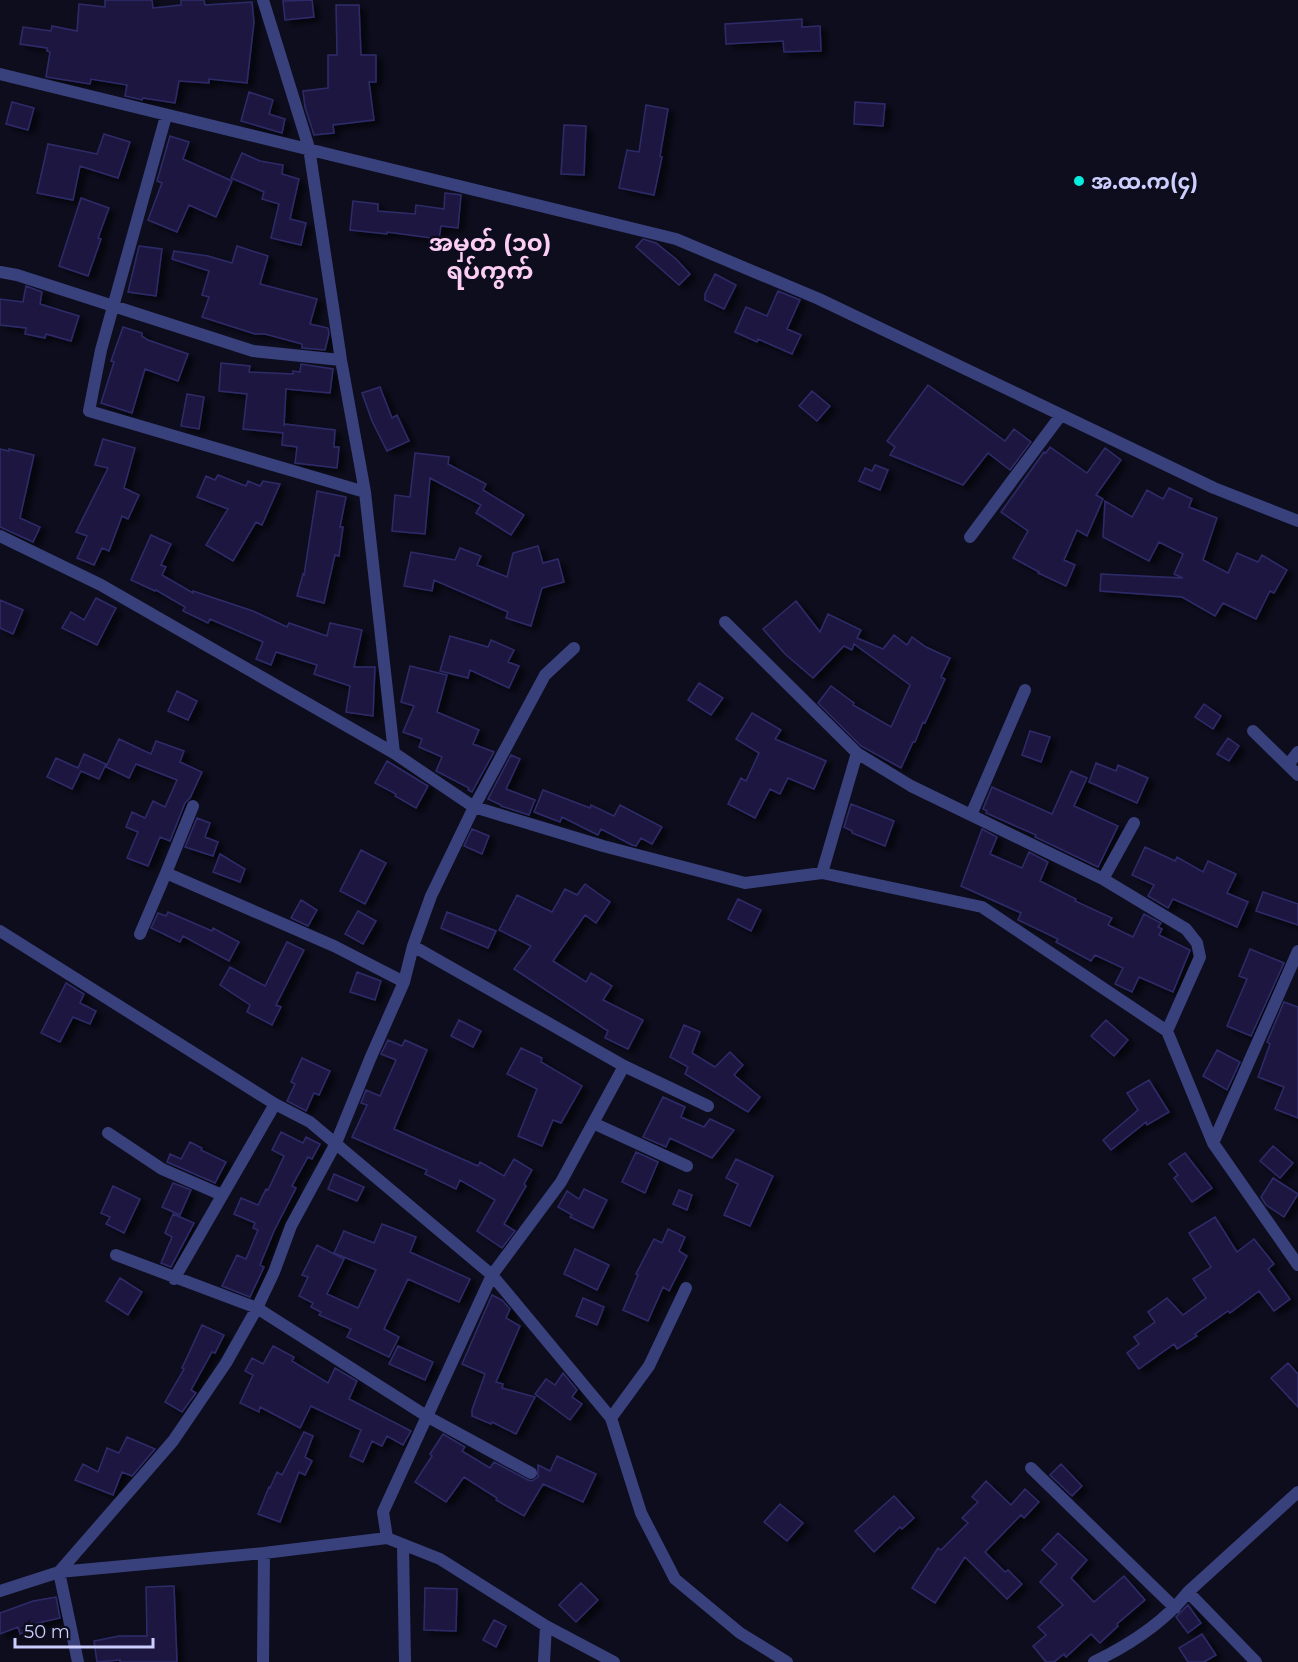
<svg xmlns="http://www.w3.org/2000/svg" width="1298" height="1662" viewBox="0 0 1298 1662" font-family="Montserrat,'Noto Sans Myanmar',sans-serif">
<style>
.building{fill:#1b193f;stroke:#2f2c6a;stroke-width:1.5;filter:url(#shadow)}
.lines{fill:none;stroke-linecap:round;stroke-linejoin:round}
.street{stroke:#39417c;stroke-width:12}
.poi-dot{fill:#07eee0;stroke:#0d0d1e;stroke-width:2}
.labels{text-anchor:middle;dominant-baseline:central;stroke-width:5;stroke-linejoin:round;paint-order:stroke}
.poi-label{font-size:21px;font-weight:bold;fill:#cccefd;stroke:#0d0d1e;text-anchor:start}
.quarter-label{font-size:24px;font-weight:bold;fill:#fdcef4;stroke:#0d0d1e}
</style>
<defs>
<filter id="shadow"><feDropShadow dx="6" dy="4" stdDeviation="3" flood-color="#0009"/></filter>
</defs>
<rect width="100%" height="100%" fill="#0d0d1e"/>
<path class="building" d="M 105,0 L 152,0 L 153,8 L 181,5 L 181,0 L 204,0 L 205,5 L 252,2 L 254,22 L 247,83 L 209,79 L 209,83 L 179,81 L 175,103 L 143,98 L 142,100 L 125,96 L 127,85 L 91,79 L 90,84 L 46,77 L 50,52 L 47,51 L 47,48 L 20,44 L 23,27 L 51,31 L 52,26 L 77,31 L 79,4 L 105,7 Z
M 312,0 L 314,17 L 285,20 L 283,1 Z
M 336,5 L 359,5 L 361,55 L 376,55 L 376,82 L 369,82 L 374,120 L 333,125 L 334,133 L 314,135 L 305,107 L 303,91 L 328,88 L 328,55 L 337,55 Z
M 802,19 L 802,27 L 820,26 L 821,51 L 784,52 L 783,41 L 726,44 L 725,24 Z
M 249,92 L 273,100 L 269,114 L 285,119 L 282,133 L 241,121 Z
M 12,102 L 34,108 L 28,130 L 6,124 Z
M 855,102 L 885,104 L 883,126 L 854,124 Z
M 646,105 L 668,109 L 660,156 L 662,157 L 654,195 L 619,188 L 627,150 L 639,152 Z
M 564,125 L 586,126 L 584,175 L 561,174 Z
M 104,134 L 130,142 L 118,178 L 80,166 L 73,200 L 37,193 L 48,144 L 97,154 Z
M 170,136 L 189,142 L 183,159 L 232,181 L 216,217 L 189,205 L 177,232 L 148,220 L 162,183 L 157,181 Z
M 242,153 L 260,161 L 283,165 L 282,174 L 299,179 L 290,219 L 306,223 L 301,245 L 271,238 L 279,204 L 262,199 L 264,192 L 231,178 Z
M 445,193 L 461,195 L 458,228 L 441,226 L 439,239 L 387,232 L 387,234 L 350,230 L 353,201 L 378,204 L 378,211 L 415,214 L 416,205 L 444,209 Z
M 81,198 L 109,208 L 98,238 L 101,239 L 88,276 L 59,266 Z
M 643,239 L 656,243 L 676,259 L 690,274 L 679,285 L 636,247 Z
M 139,246 L 162,249 L 156,296 L 128,292 Z
M 237,246 L 268,256 L 260,284 L 317,299 L 310,324 L 328,328 L 329,334 L 325,350 L 302,348 L 302,344 L 265,334 L 255,334 L 202,317 L 209,297 L 202,295 L 209,271 L 172,259 L 174,251 L 208,256 L 232,263 Z
M 715,274 L 736,285 L 724,309 L 705,300 L 705,294 Z
M 26,286 L 42,292 L 40,304 L 79,316 L 71,341 L 46,334 L 45,338 L 25,334 L 26,328 L 0,325 L 0,299 L 23,302 Z
M 778,291 L 800,300 L 787,329 L 801,335 L 792,354 L 758,339 L 757,342 L 735,332 L 746,307 L 767,316 Z
M 123,327 L 142,333 L 142,336 L 148,340 L 188,354 L 178,381 L 145,369 L 132,413 L 101,403 L 114,362 L 111,361 Z
M 221,363 L 250,366 L 249,372 L 293,374 L 293,371 L 300,372 L 301,364 L 333,369 L 330,393 L 286,389 L 284,426 L 285,424 L 335,430 L 334,447 L 339,447 L 337,468 L 295,463 L 297,447 L 282,445 L 283,433 L 243,429 L 247,394 L 219,391 Z
M 928,385 L 1005,441 L 1014,429 L 1031,442 L 1010,470 L 988,453 L 963,485 L 890,455 L 895,447 L 887,441 Z
M 380,387 L 392,418 L 397,415 L 409,441 L 387,451 L 372,421 L 362,393 Z
M 812,391 L 830,406 L 817,421 L 799,406 Z
M 187,394 L 204,397 L 199,429 L 181,426 Z
M 103,439 L 135,448 L 124,488 L 139,495 L 128,519 L 122,516 L 109,551 L 102,548 L 94,565 L 77,558 L 87,536 L 76,532 L 108,468 L 95,465 Z
M 1050,447 L 1087,473 L 1105,448 L 1121,460 L 1096,495 L 1103,499 L 1087,536 L 1077,530 L 1064,560 L 1075,565 L 1066,586 L 1038,573 L 1039,572 L 1013,558 L 1028,531 L 1001,512 L 1044,452 L 1046,453 Z
M 0,449 L 9,451 L 9,449 L 34,455 L 20,518 L 40,527 L 33,542 L 0,527 Z
M 415,453 L 449,457 L 448,464 L 486,484 L 483,490 L 524,515 L 511,535 L 476,513 L 481,505 L 430,478 L 425,534 L 392,531 L 395,495 L 410,497 Z
M 875,465 L 888,470 L 880,490 L 859,481 L 865,468 L 872,471 Z
M 218,475 L 246,486 L 248,481 L 260,486 L 263,481 L 280,484 L 262,525 L 256,522 L 233,561 L 206,545 L 228,509 L 197,497 L 206,476 L 215,480 Z
M 1169,488 L 1192,499 L 1189,507 L 1217,518 L 1203,560 L 1228,573 L 1237,553 L 1258,562 L 1262,555 L 1287,570 L 1274,593 L 1270,591 L 1256,619 L 1223,603 L 1215,616 L 1182,597 L 1100,591 L 1101,574 L 1183,578 L 1174,574 L 1183,554 L 1159,542 L 1149,561 L 1103,537 L 1105,501 L 1132,517 L 1147,490 L 1163,499 Z
M 317,491 L 346,497 L 340,527 L 343,527 L 339,556 L 335,555 L 324,603 L 297,596 L 303,574 L 304,575 Z
M 151,535 L 171,544 L 161,565 L 166,567 L 162,575 L 193,593 L 193,591 L 253,611 L 287,627 L 289,623 L 327,636 L 330,623 L 362,630 L 354,667 L 375,667 L 373,716 L 346,712 L 350,686 L 314,674 L 317,665 L 276,652 L 271,665 L 256,659 L 263,642 L 210,619 L 208,623 L 183,611 L 185,607 L 156,590 L 155,591 L 131,580 Z
M 538,546 L 543,563 L 558,559 L 564,582 L 542,588 L 531,626 L 506,618 L 508,612 L 434,580 L 432,591 L 404,586 L 411,552 L 455,560 L 460,548 L 481,556 L 477,565 L 507,577 L 513,553 Z
M 96,598 L 116,608 L 97,645 L 62,628 L 71,612 L 84,620 Z
M 0,600 L 23,610 L 13,634 L 0,628 Z
M 796,601 L 820,632 L 828,614 L 861,630 L 857,638 L 883,649 L 894,635 L 907,645 L 912,637 L 926,647 L 950,658 L 941,677 L 945,679 L 925,723 L 923,722 L 915,742 L 913,742 L 901,768 L 861,746 L 818,703 L 831,686 L 854,703 L 853,705 L 891,727 L 910,685 L 854,644 L 852,650 L 844,646 L 813,678 L 785,654 L 763,629 Z
M 450,636 L 488,647 L 491,640 L 514,650 L 508,662 L 519,666 L 509,688 L 470,670 L 468,678 L 440,671 Z
M 410,666 L 447,675 L 437,712 L 479,730 L 473,744 L 494,752 L 472,792 L 468,790 L 469,788 L 436,771 L 442,757 L 419,747 L 422,739 L 403,732 L 414,706 L 401,702 Z
M 699,683 L 723,698 L 711,715 L 688,700 Z
M 177,691 L 197,701 L 188,720 L 168,711 Z
M 1204,704 L 1221,716 L 1213,729 L 1195,717 Z
M 752,713 L 781,730 L 775,739 L 826,761 L 814,789 L 788,778 L 780,794 L 770,789 L 755,818 L 728,804 L 741,778 L 746,781 L 759,753 L 736,739 Z
M 1030,731 L 1050,737 L 1041,762 L 1022,755 Z
M 1228,738 L 1239,746 L 1229,761 L 1217,754 Z
M 119,739 L 151,754 L 156,741 L 184,751 L 180,762 L 202,772 L 190,798 L 185,803 L 170,841 L 160,837 L 148,866 L 127,858 L 138,832 L 126,827 L 132,812 L 145,818 L 153,801 L 165,807 L 177,780 L 136,764 L 129,778 L 106,767 Z
M 84,754 L 106,764 L 99,779 L 81,771 L 72,789 L 47,777 L 56,758 L 78,768 Z
M 511,755 L 520,759 L 506,789 L 535,800 L 529,815 L 501,806 L 501,805 L 488,799 Z
M 387,761 L 428,786 L 416,808 L 395,796 L 396,794 L 375,783 Z
M 1096,763 L 1116,771 L 1118,765 L 1148,778 L 1137,803 L 1089,782 Z
M 1071,771 L 1087,778 L 1074,806 L 1118,826 L 1098,867 L 1035,837 L 1036,835 L 986,813 L 987,811 L 983,809 L 992,787 L 1052,814 Z
M 543,790 L 590,808 L 591,805 L 614,816 L 620,805 L 662,827 L 652,844 L 641,838 L 636,846 L 632,845 L 601,829 L 598,835 L 562,817 L 560,822 L 534,812 Z
M 851,804 L 894,821 L 885,846 L 852,833 L 852,831 L 844,827 Z
M 197,818 L 210,823 L 205,837 L 218,842 L 213,856 L 185,847 Z
M 472,829 L 489,836 L 482,854 L 464,846 Z
M 982,829 L 997,837 L 990,854 L 1022,868 L 1029,852 L 1048,862 L 1040,881 L 1076,899 L 1075,901 L 1112,918 L 1108,925 L 1133,937 L 1144,914 L 1161,923 L 1158,927 L 1162,929 L 1159,935 L 1190,950 L 1173,992 L 1139,977 L 1132,992 L 1115,984 L 1123,968 L 1095,955 L 1091,961 L 1056,942 L 1058,939 L 1018,920 L 1021,913 L 961,886 Z
M 1145,847 L 1175,861 L 1177,857 L 1203,872 L 1208,861 L 1236,874 L 1227,893 L 1248,902 L 1237,927 L 1173,899 L 1168,908 L 1148,896 L 1154,885 L 1132,875 Z
M 361,850 L 386,863 L 365,904 L 340,891 Z
M 220,854 L 245,869 L 240,882 L 213,872 Z
M 585,884 L 610,902 L 596,923 L 585,915 L 553,961 L 586,982 L 591,973 L 612,986 L 603,1000 L 643,1020 L 628,1049 L 605,1038 L 608,1031 L 514,969 L 531,946 L 499,930 L 517,895 L 552,912 L 565,889 L 577,895 Z
M 1263,892 L 1298,904 L 1298,925 L 1256,911 Z
M 738,899 L 761,910 L 751,931 L 728,919 Z
M 301,900 L 317,910 L 308,926 L 291,918 Z
M 358,911 L 376,921 L 363,944 L 345,934 Z
M 168,912 L 212,931 L 213,928 L 239,942 L 229,961 L 183,936 L 180,942 L 151,928 L 158,913 L 166,916 Z
M 447,912 L 496,931 L 488,948 L 441,928 Z
M 287,942 L 304,950 L 276,1005 L 281,1007 L 272,1025 L 247,1012 L 250,1005 L 220,985 L 230,967 L 265,986 Z
M 1250,949 L 1284,963 L 1251,1036 L 1227,1026 L 1247,979 L 1239,976 Z
M 357,972 L 381,981 L 375,1000 L 350,992 Z
M 66,983 L 84,994 L 80,1003 L 96,1011 L 90,1024 L 73,1017 L 60,1042 L 41,1033 Z
M 1284,1002 L 1298,1007 L 1298,1118 L 1275,1109 L 1284,1087 L 1258,1077 L 1270,1044 L 1267,1042 Z
M 459,1020 L 481,1031 L 473,1047 L 451,1036 Z
M 1106,1020 L 1128,1040 L 1114,1056 L 1091,1036 Z
M 684,1025 L 700,1032 L 692,1053 L 715,1067 L 730,1052 L 743,1065 L 734,1075 L 760,1097 L 748,1112 L 685,1074 L 688,1067 L 670,1057 Z
M 388,1040 L 402,1046 L 405,1040 L 427,1050 L 394,1129 L 478,1166 L 480,1162 L 504,1176 L 514,1159 L 532,1170 L 524,1184 L 526,1186 L 504,1224 L 515,1231 L 502,1248 L 477,1231 L 495,1200 L 460,1180 L 456,1189 L 425,1174 L 427,1170 L 352,1137 L 367,1105 L 361,1103 L 366,1090 L 380,1096 L 396,1060 L 381,1054 Z
M 521,1048 L 542,1058 L 541,1062 L 582,1086 L 561,1123 L 553,1120 L 542,1146 L 518,1136 L 537,1089 L 507,1074 Z
M 1217,1050 L 1240,1062 L 1227,1090 L 1203,1076 Z
M 302,1058 L 330,1071 L 319,1095 L 314,1093 L 306,1111 L 287,1101 L 295,1084 L 291,1082 Z
M 1149,1080 L 1169,1112 L 1147,1125 L 1146,1122 L 1111,1150 L 1103,1140 L 1138,1110 L 1127,1093 Z
M 663,1097 L 685,1107 L 681,1117 L 704,1127 L 710,1119 L 734,1130 L 712,1158 L 670,1138 L 666,1147 L 643,1137 Z
M 281,1132 L 303,1143 L 306,1137 L 320,1144 L 312,1159 L 308,1157 L 292,1186 L 296,1188 L 274,1231 L 260,1265 L 264,1267 L 250,1297 L 222,1286 L 237,1255 L 246,1259 L 258,1230 L 253,1228 L 255,1223 L 234,1214 L 241,1198 L 258,1205 L 266,1189 L 268,1190 L 284,1156 L 272,1150 Z
M 190,1142 L 202,1148 L 201,1150 L 226,1162 L 215,1183 L 167,1162 L 170,1154 L 181,1159 Z
M 1273,1146 L 1293,1163 L 1280,1178 L 1260,1161 Z
M 636,1152 L 658,1162 L 645,1193 L 622,1182 Z
M 1185,1153 L 1212,1188 L 1192,1202 L 1174,1178 L 1178,1175 L 1169,1164 Z
M 736,1159 L 773,1176 L 750,1226 L 724,1215 L 738,1184 L 726,1178 Z
M 334,1174 L 364,1187 L 357,1201 L 328,1189 Z
M 1273,1178 L 1298,1194 L 1284,1217 L 1266,1205 L 1261,1197 Z
M 173,1183 L 191,1190 L 180,1215 L 162,1207 Z
M 113,1186 L 140,1199 L 124,1233 L 106,1224 L 110,1217 L 101,1213 Z
M 584,1189 L 607,1200 L 593,1228 L 570,1217 L 572,1215 L 558,1207 L 567,1191 L 579,1199 Z
M 679,1190 L 692,1195 L 687,1210 L 673,1204 Z
M 173,1214 L 194,1223 L 171,1267 L 161,1263 L 172,1237 L 165,1233 Z
M 1215,1217 L 1237,1252 L 1254,1239 L 1274,1264 L 1268,1269 L 1290,1299 L 1274,1311 L 1259,1291 L 1230,1313 L 1228,1311 L 1195,1334 L 1197,1336 L 1177,1349 L 1174,1344 L 1139,1369 L 1127,1353 L 1139,1344 L 1134,1337 L 1155,1322 L 1148,1312 L 1167,1298 L 1183,1315 L 1206,1298 L 1193,1279 L 1211,1267 L 1189,1233 Z
M 382,1224 L 416,1237 L 410,1252 L 470,1279 L 459,1302 L 408,1279 L 384,1329 L 399,1337 L 389,1357 L 347,1337 L 351,1329 L 319,1315 L 321,1312 L 311,1307 L 313,1303 L 299,1296 L 308,1277 L 302,1275 L 317,1245 L 344,1259 L 327,1294 L 358,1308 L 376,1270 L 334,1253 L 344,1231 L 374,1243 Z
M 668,1229 L 685,1237 L 679,1251 L 687,1256 L 669,1291 L 663,1287 L 648,1321 L 623,1310 L 638,1275 L 636,1274 L 654,1239 L 662,1243 Z
M 575,1249 L 609,1265 L 597,1290 L 564,1274 Z
M 120,1278 L 142,1292 L 128,1315 L 106,1301 Z
M 492,1295 L 502,1300 L 510,1309 L 506,1318 L 520,1326 L 496,1382 L 503,1384 L 502,1388 L 535,1397 L 516,1434 L 492,1422 L 491,1424 L 472,1416 L 472,1410 L 485,1374 L 462,1364 Z
M 583,1298 L 604,1307 L 597,1325 L 576,1316 Z
M 202,1325 L 224,1335 L 215,1353 L 212,1352 L 191,1390 L 196,1393 L 182,1412 L 165,1402 L 184,1369 L 182,1368 Z
M 273,1346 L 294,1357 L 292,1361 L 328,1383 L 335,1368 L 357,1381 L 349,1399 L 411,1431 L 403,1445 L 387,1436 L 382,1446 L 372,1441 L 363,1462 L 350,1456 L 361,1430 L 311,1406 L 300,1428 L 260,1407 L 259,1412 L 240,1403 L 253,1375 L 245,1371 L 252,1358 L 263,1364 Z
M 398,1346 L 433,1362 L 425,1380 L 389,1364 Z
M 1288,1363 L 1298,1374 L 1298,1407 L 1271,1378 Z
M 563,1373 L 577,1390 L 572,1397 L 582,1404 L 570,1420 L 535,1394 L 546,1379 L 555,1385 Z
M 304,1432 L 313,1436 L 305,1457 L 312,1461 L 305,1475 L 299,1472 L 280,1522 L 258,1514 L 269,1487 L 270,1488 L 277,1472 L 282,1475 Z
M 443,1434 L 465,1447 L 462,1451 L 490,1468 L 494,1462 L 528,1480 L 532,1481 L 538,1477 L 538,1465 L 550,1471 L 557,1456 L 596,1474 L 583,1502 L 543,1484 L 524,1516 L 496,1500 L 497,1498 L 464,1477 L 446,1502 L 415,1482 L 432,1456 L 430,1454 Z
M 127,1437 L 155,1449 L 132,1476 L 122,1472 L 113,1495 L 75,1480 L 83,1464 L 98,1472 L 107,1448 L 119,1453 Z
M 1061,1464 L 1082,1486 L 1072,1496 L 1050,1475 Z
M 986,1481 L 1011,1505 L 1025,1489 L 1039,1502 L 1024,1518 L 1021,1515 L 985,1552 L 1005,1572 L 1008,1570 L 1022,1584 L 1007,1599 L 965,1557 L 935,1603 L 912,1588 L 938,1548 L 941,1550 L 968,1523 L 962,1518 L 978,1502 L 972,1497 Z
M 894,1496 L 914,1518 L 902,1529 L 900,1527 L 874,1552 L 855,1531 Z
M 780,1504 L 803,1523 L 787,1541 L 764,1522 Z
M 1058,1533 L 1087,1560 L 1071,1578 L 1094,1602 L 1124,1576 L 1145,1600 L 1117,1624 L 1118,1626 L 1100,1643 L 1091,1634 L 1066,1657 L 1064,1654 L 1054,1662 L 1046,1662 L 1033,1646 L 1046,1635 L 1038,1627 L 1063,1605 L 1040,1582 L 1057,1564 L 1042,1550 Z
M 581,1583 L 598,1600 L 576,1622 L 559,1605 Z
M 174,1586 L 177,1662 L 120,1662 L 120,1660 L 97,1662 L 94,1641 L 119,1636 L 147,1636 L 146,1587 Z
M 425,1588 L 457,1589 L 456,1631 L 424,1630 Z
M 56,1597 L 60,1618 L 38,1623 L 39,1627 L 20,1634 L 18,1627 L 0,1634 L 0,1613 L 33,1601 Z
M 1188,1605 L 1201,1623 L 1188,1633 L 1176,1617 Z
M 494,1620 L 506,1626 L 496,1647 L 483,1640 Z
M 1202,1634 L 1216,1655 L 1204,1662 L 1188,1662 L 1179,1648 Z"/>
<g class="lines">
<path class="street" d="M 263,0 L 309,148 L 341,360 L 365,492 L 394,753
M 0,74 L 676,239 L 819,299 L 1214,488 L 1298,521
M 166,116 L 101,350 L 89,411 L 365,492
M 0,272 L 17,275 L 253,351 L 341,360
M 0,536 L 101,585 L 394,753 L 474,807 L 603,846 L 745,883 L 822,873 L 982,907 L 1167,1031 L 1213,1143 L 1298,1265
M 970,537 L 1061,415
M 725,622 L 857,753 L 911,786 L 1103,879 L 1186,929 L 1197,943 L 1200,957 L 1167,1031
M 1253,731 L 1298,775
M 1288,765 L 1298,752
M 193,806 L 166,873 L 334,946 L 404,982
M 971,815 L 1025,690
M 822,873 L 857,753
M 1103,879 L 1134,823
M 0,931 L 275,1104
M 140,934 L 166,873
M 624,1066 L 708,1106
M 593,1123 L 687,1166
M 108,1133 L 162,1169 L 222,1195
M 1213,1143 L 1298,951
M 116,1255 L 257,1308 L 428,1417 L 531,1473
M 174,1279 L 275,1104 L 310,1122 L 492,1275 L 611,1418 L 641,1513 L 675,1579 L 740,1633 L 787,1662
M 611,1418 L 649,1366 L 686,1288
M 1031,1468 L 1175,1608
M 387,1538 L 383,1512 L 492,1275 L 561,1182 L 624,1066 L 413,946
M 403,1546 L 405,1662
M 0,1591 L 59,1572 L 173,1441 L 226,1363 L 257,1308 L 274,1272 L 291,1226 L 336,1143 L 370,1059 L 404,982 L 413,946 L 431,896 L 474,807 L 545,675 L 574,648
M 1188,1592 L 1256,1662
M 78,1662 L 59,1572 L 264,1553 L 387,1538 L 440,1559 L 546,1626 L 614,1662
M 263,1662 L 264,1553
M 544,1662 L 546,1626
M 1094,1662 C 1129,1645 1164,1623 1188,1592 L 1298,1492"/>
</g>
<circle class="poi-dot" cx="1079" cy="181" r="6"/>
<g class="labels">
<g class="poi-label">
<text x="1091" y="181">အ.ထ.က(၄)</text>
</g>
<g class="quarter-label">
<text x="490" y="242">အမှတ် (၁၀)<tspan x="490" dy="28">ရပ်ကွက်</tspan></text>
</g>
</g>
<path d="M15 1638v9h138v-9" fill="none" stroke="#cccefd" stroke-width="3"/>
<text x="24" y="1638" font-size="18" fill="#cccefd" stroke="#0d0d1e" stroke-width="4.5" paint-order="stroke">50 m</text>
</svg>
